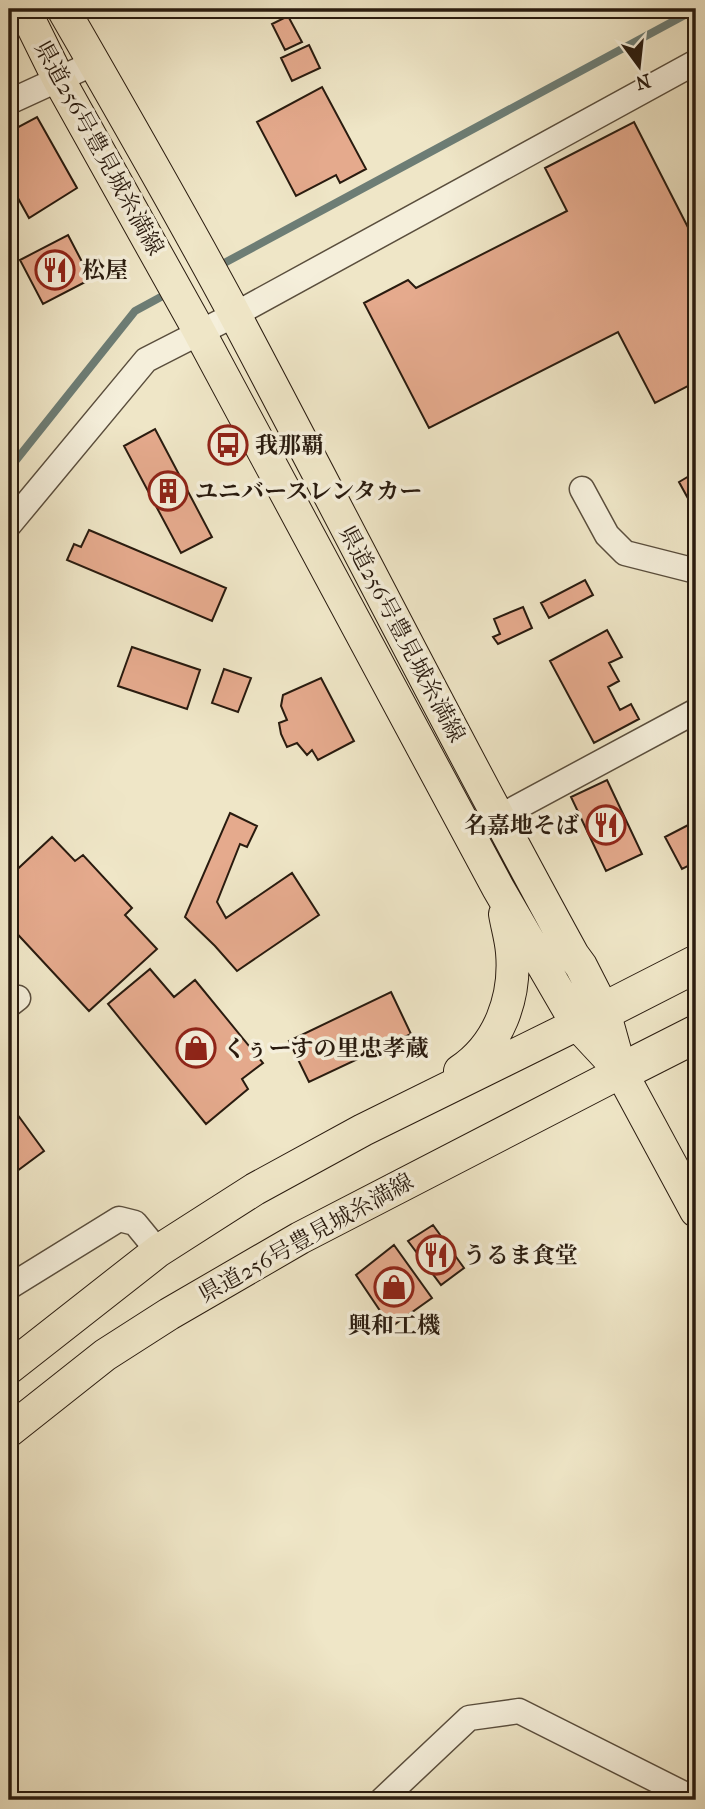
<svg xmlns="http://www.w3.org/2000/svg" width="705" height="1809" viewBox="0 0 705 1809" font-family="'IM FELL French Canon','Noto Serif JP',serif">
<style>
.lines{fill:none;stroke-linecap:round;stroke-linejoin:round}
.stream{stroke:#6d7d75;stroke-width:8}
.building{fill:#e5aa8d;stroke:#291b0f;stroke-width:2}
.minor-casing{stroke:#5a4e3d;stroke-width:27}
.major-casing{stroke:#291b0f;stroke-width:34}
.highway-casing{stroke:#291b0f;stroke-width:39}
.minor{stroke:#f5efdb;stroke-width:24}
.major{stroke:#efe6c7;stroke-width:32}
.highway{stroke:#efe6c7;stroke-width:37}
.labels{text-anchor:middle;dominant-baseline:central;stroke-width:7;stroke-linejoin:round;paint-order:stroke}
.street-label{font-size:23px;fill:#291b0f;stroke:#f5efdb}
.poi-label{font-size:23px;font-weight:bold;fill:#291b0f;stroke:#f5efdb;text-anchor:start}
</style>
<rect width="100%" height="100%" fill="#efe6c7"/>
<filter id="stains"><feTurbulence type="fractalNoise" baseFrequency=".00286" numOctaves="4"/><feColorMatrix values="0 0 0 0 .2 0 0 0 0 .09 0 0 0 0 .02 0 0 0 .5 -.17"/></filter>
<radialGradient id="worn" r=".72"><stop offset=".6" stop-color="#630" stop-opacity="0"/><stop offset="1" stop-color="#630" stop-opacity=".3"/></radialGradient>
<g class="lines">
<path class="stream" d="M 215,268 L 696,9
M 9,469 L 135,311 L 170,292"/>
</g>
<path class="building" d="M 288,16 L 302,42 L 285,50 L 272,24 Z
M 309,45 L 320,68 L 292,81 L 281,58 Z
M 322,87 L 366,169 L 340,183 L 336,175 L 296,196 L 257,122 Z
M 37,117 L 77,188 L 29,218 L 9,182 L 9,125 L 13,130 Z
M 634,122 L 696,243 L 696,382 L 655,403 L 618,332 L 429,428 L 364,303 L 408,280 L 416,288 L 567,211 L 545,168 Z
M 68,235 L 91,279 L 43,304 L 20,260 Z
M 155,429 L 212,537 L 181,553 L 124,446 Z
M 696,472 L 696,513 L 679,482 Z
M 89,530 L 226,588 L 212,621 L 67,560 L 74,544 L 81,547 Z
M 585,580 L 593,595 L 549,618 L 541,603 Z
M 523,607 L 532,628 L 498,644 L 493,637 L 500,634 L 494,619 Z
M 607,630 L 622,657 L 609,663 L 619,681 L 608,687 L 620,710 L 631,704 L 639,719 L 594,743 L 550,661 Z
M 132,647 L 200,670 L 187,709 L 118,686 Z
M 224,669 L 251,678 L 238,712 L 212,703 Z
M 321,678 L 354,741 L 318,760 L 312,750 L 307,755 L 297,743 L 287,747 L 281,734 L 279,723 L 287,720 L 281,706 L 283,695 Z
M 607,780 L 642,854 L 606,871 L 571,797 Z
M 230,813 L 257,826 L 247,847 L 240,844 L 217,902 L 226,918 L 292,873 L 319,915 L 237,971 L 215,946 L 185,917 Z
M 696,821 L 696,862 L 682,869 L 665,837 Z
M 52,837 L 75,861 L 83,855 L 132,908 L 125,915 L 157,949 L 89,1011 L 9,925 L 9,877 Z
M 150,969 L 174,997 L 195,980 L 263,1063 L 242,1079 L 248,1089 L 206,1124 L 108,1004 Z
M 391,992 L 411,1034 L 309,1082 L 289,1041 Z
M 9,1103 L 44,1151 L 9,1177 Z
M 433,1225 L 464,1268 L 441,1285 L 408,1241 Z
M 394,1245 L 432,1298 L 391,1327 L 356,1275 Z"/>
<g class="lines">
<g class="minor-casing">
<path id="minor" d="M 9,102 L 94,63
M 582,489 L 607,535 L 625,553 L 696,571
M 9,525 L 146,360 L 234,315 L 696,62
M 497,818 L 696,711
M 9,1005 L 18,998
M 9,1287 L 119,1219 L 135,1223 L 158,1251
M 382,1800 L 469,1718 L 519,1711 L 696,1800"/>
</g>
<g class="major-casing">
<path id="major" d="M 24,9 L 58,78 L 193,320 L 498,888 L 577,1024 L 618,1068
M 63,9 C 121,110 180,212 235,315 C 348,528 457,744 573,955 L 581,966 L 604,1011 L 621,1072 L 696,1211
M 460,1071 C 499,1045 516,998 512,952 C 511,939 507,926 505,914
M 9,1368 L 158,1251 L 255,1189 L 363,1130 L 594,1016
M 9,1431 L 105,1355 L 169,1314 L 300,1238 L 621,1072"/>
</g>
<g class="highway-casing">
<path id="highway" d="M 604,1011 L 696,964
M 621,1072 L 696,1034"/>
</g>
<use href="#minor" class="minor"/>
<use href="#major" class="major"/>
<use href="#highway" class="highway"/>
</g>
<defs>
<g id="restaurant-ring" transform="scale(2.0125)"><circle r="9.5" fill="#f5efdb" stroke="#8f2418" stroke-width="1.5"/><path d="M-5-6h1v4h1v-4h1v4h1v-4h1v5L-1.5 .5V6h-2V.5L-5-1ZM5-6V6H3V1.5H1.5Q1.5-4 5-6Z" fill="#8f2418"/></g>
<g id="bus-ring" transform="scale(2.0125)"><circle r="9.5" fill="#f5efdb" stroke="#8f2418" stroke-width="1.5"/><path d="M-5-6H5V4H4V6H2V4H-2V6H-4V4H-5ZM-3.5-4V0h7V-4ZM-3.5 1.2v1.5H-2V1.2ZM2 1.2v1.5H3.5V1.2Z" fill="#8f2418"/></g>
<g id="building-ring" transform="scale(2.0125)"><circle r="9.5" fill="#f5efdb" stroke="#8f2418" stroke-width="1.5"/><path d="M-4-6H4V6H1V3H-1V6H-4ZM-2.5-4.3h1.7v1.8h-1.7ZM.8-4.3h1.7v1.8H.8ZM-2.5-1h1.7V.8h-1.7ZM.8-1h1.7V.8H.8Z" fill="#8f2418"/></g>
<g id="shop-ring" transform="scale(2.0125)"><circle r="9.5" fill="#f5efdb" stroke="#8f2418" stroke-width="1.5"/><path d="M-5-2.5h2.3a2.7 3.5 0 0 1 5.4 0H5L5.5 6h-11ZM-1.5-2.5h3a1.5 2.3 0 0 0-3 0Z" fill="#8f2418"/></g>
</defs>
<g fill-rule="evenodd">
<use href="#restaurant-ring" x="55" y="270"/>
<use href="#bus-ring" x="228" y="445"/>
<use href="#building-ring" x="168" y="491"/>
<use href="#restaurant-ring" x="606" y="825"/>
<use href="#shop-ring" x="196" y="1048"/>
<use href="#restaurant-ring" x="436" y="1255"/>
<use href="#shop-ring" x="394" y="1287"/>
</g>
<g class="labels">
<g class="street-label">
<text transform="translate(99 148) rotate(61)">県道256号豊見城糸満線</text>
<text transform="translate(402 634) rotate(62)">県道256号豊見城糸満線</text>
<text transform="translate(306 1238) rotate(-29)">県道256号豊見城糸満線</text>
</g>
<g class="poi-label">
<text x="82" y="270">松屋</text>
<text x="255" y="445">我那覇</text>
<text x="195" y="491">ユニバースレンタカー</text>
<text x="579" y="825" text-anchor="end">名嘉地そば</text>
<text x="223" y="1048">くぅーすの里忠孝蔵</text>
<text x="463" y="1255">うるま食堂</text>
<text x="394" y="1325" text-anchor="middle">興和工機</text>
</g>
</g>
<rect width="705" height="1809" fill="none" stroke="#efe6c7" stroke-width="35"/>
<rect x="10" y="10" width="684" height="1788" fill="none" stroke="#291b0f" stroke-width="3.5"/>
<rect x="18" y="18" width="670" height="1774" fill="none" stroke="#291b0f" stroke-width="2"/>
<g transform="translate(639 66) rotate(165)" stroke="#f5efdb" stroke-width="5" paint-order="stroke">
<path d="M0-5L12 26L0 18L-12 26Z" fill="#291b0f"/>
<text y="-10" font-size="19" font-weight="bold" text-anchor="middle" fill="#291b0f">N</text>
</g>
<rect width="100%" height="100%" filter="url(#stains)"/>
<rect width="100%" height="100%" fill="url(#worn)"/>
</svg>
